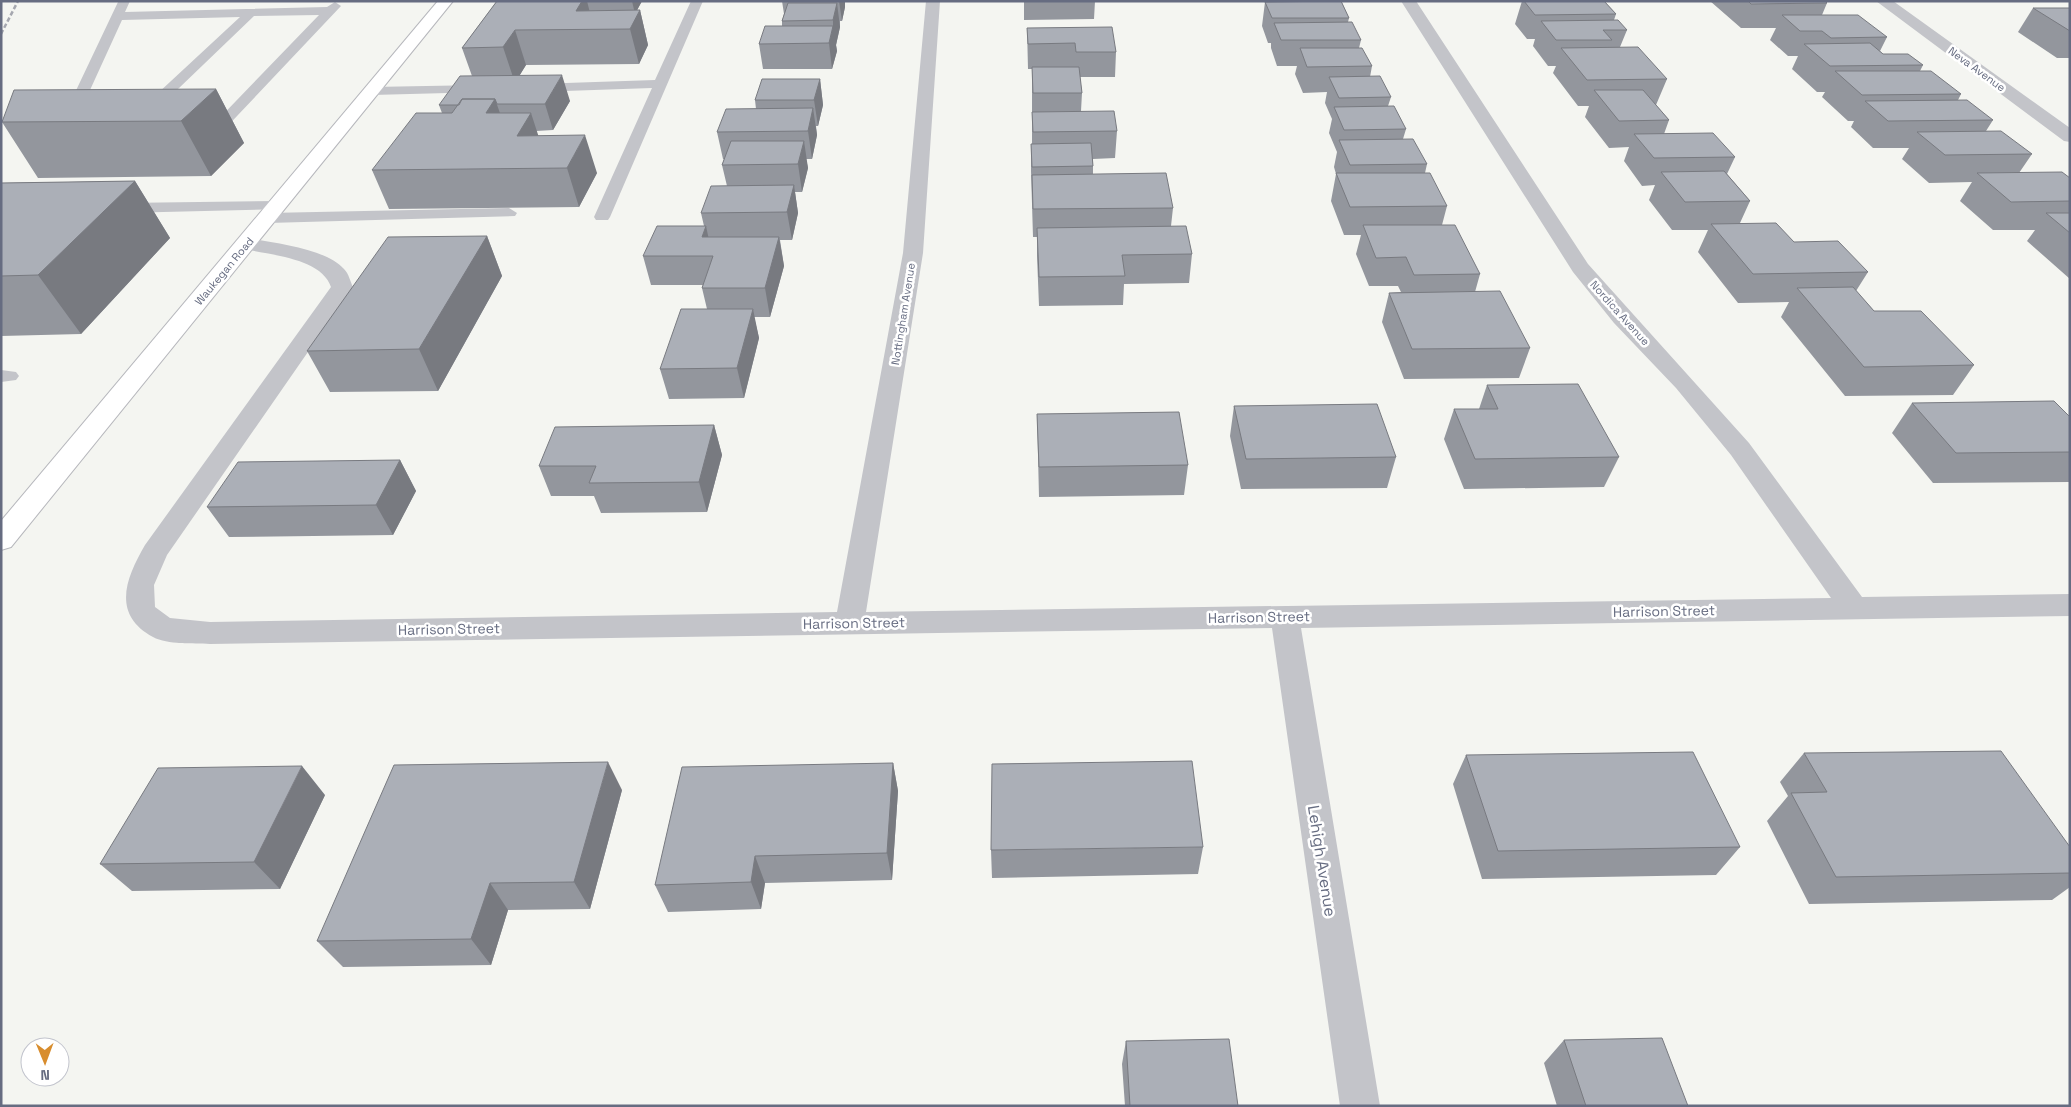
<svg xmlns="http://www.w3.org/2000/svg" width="2071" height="1107" viewBox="0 0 2071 1107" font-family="'Space Grotesk',sans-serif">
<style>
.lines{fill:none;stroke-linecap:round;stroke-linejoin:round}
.primary-casing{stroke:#b6b7bc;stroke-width:2}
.lane{fill:#c3c4c9;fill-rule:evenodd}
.street{fill:#c3c4c9;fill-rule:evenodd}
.primary{fill:#fff;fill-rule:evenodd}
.rail{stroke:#a5a7af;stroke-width:2.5;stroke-dasharray:4.5 2.5;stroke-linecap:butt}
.wall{fill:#93969d}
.shaded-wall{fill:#787a80}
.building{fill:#abafb7;stroke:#787a80}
.labels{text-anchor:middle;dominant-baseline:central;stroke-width:5;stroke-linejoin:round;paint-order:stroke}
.far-street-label{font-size:11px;fill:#666c81;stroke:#fff}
.street-label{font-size:14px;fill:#666c81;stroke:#fff}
.near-street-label{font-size:16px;fill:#666c81;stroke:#fff}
</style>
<rect width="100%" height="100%" fill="#f4f5f1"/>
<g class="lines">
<g class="primary-casing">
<path id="primary" d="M 438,1 L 453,1 L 11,547 L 1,550 L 1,521 Z"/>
</g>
<path class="lane" d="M 130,1 L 125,12 L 327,7 L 335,2 L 341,6 L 219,135 L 214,136 L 207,132 L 209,129 L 319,15 L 254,16 L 153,113 L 143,113 L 141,110 L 143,107 L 240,17 L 122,20 L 85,101 L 78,105 L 73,104 L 71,101 L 118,2 Z
M 691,1 L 703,1 L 610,217 L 608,220 L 596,220 L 594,217 L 652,88 L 536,92 L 529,88 L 536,84 L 655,80 Z
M 481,85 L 488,89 L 486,92 L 372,95 L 365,91 L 372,87 Z
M 278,201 L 286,206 L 284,209 L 122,213 L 114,208 L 122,203 Z
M 509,208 L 517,213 L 515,216 L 268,223 L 260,218 L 268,213 Z
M 1,370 L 16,372 L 19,376 L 16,380 L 1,382 Z"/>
<path class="street" d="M 926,1 L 940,1 L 923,253 L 866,612 L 1831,598 L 1731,455 L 1676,388 L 1614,323 L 1573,272 L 1401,1 L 1416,1 L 1588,264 L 1749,443 L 1862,597 L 2070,594 L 2070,616 L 1301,628 L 1380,1106 L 1340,1106 L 1272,628 L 210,644 C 193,643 168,645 153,637 C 111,614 126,578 145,545 L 331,287 C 321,257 267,255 240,248 L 237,244 L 240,240 L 247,238 C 274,243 325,248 344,269 C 349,274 350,281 353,287 L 167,555 L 154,585 L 155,607 L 170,618 L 210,622 L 837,612 L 903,253 Z
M 1876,1 L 1893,1 L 2070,128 L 2070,142 L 2064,141 Z"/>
<use href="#primary" class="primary"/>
<path class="rail" d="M 1,34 L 18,1"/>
</g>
<path class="wall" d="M 497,1 L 642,1 L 637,10 L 640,10 L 648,45 L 639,64 L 526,65 L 519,76 L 570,101 L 553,130 L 536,131 L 538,136 L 597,173 L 579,207 L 389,209 L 372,170 L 442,113 L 439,105 L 472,76 L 462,48 Z
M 782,1 L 845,1 L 845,7 L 842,21 L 840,21 L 840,27 L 836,45 L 837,51 L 832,69 L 763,69 L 759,44 L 782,26 L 782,21 L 784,14 Z
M 1024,1 L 1095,1 L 1094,19 L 1024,20 Z
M 1272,1 L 1341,1 L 1349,18 L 1348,22 L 1361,40 L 1359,48 L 1372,66 L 1370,77 L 1391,97 L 1388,106 L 1406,129 L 1403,139 L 1427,164 L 1425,173 L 1447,206 L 1442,225 L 1480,274 L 1475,292 L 1530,348 L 1519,378 L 1404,379 L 1382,322 L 1389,293 L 1401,292 L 1398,286 L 1369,286 L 1356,254 L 1361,235 L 1344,235 L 1331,201 L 1336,174 L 1334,167 L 1337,152 L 1329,133 L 1332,119 L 1325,103 L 1327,92 L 1303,93 L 1295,74 L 1297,66 L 1277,66 L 1271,48 L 1271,43 L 1268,43 L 1262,26 L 1265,2 Z
M 1522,1 L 1604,1 L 1616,14 L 1614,20 L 1627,30 L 1620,47 L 1667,79 L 1656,105 L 1669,120 L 1664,134 L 1735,157 L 1727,174 L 1750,201 L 1740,223 L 1794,242 L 1868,272 L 1856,291 L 1874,311 L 1974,365 L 1953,395 L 1845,396 L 1781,317 L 1789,302 L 1738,303 L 1698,252 L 1708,230 L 1672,230 L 1649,200 L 1655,185 L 1642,186 L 1624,161 L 1629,147 L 1609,148 L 1585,117 L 1589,106 L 1578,106 L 1553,73 L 1556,66 L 1548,66 L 1533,46 L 1535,39 L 1527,39 L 1515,24 Z
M 1710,1 L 1825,1 L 1827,3 L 1822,15 L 1887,37 L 1880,51 L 1883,54 L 1923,65 L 1920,71 L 1961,94 L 1958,100 L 1993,120 L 1986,131 L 2032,154 L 2019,173 L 2070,178 L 2070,279 L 2027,241 L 2035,230 L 1993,230 L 1960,201 L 1972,182 L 1929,183 L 1902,159 L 1909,148 L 1873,148 L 1851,127 L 1854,121 L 1848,121 L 1822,97 L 1825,92 L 1817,92 L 1792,69 L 1798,56 L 1788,56 L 1770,40 L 1776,28 L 1741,28 Z
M 2033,8 L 2070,8 L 2070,58 L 2057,58 L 2018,32 Z
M 1027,28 L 1116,52 L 1115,77 L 1080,77 L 1082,93 L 1081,111 L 1117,131 L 1115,158 L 1093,159 L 1093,174 L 1173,208 L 1171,226 L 1192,254 L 1189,283 L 1124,284 L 1123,305 L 1039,306 L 1037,256 L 1037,237 L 1033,237 L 1031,171 L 1031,144 L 1032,144 L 1032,69 L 1028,69 Z
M 820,79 L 823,105 L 818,126 L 816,126 L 817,135 L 812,159 L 806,159 L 808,168 L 802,192 L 795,192 L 798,213 L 792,240 L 780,240 L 784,266 L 770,317 L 754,317 L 759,338 L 744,398 L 669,399 L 660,369 L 707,309 L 702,288 L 703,285 L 651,285 L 643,256 L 704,226 L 701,213 L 727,186 L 722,165 L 724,159 L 723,159 L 717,132 L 756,109 L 755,100 Z
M 216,89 L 244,143 L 211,176 L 38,178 L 2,122 Z
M 135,181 L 170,238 L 81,334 L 1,336 L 1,183 Z
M 487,236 L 502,276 L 438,391 L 330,392 L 307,351 Z
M 1487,385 L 1619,457 L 1604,487 L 1464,489 L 1444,439 L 1454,409 L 1479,409 Z
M 1912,403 L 2070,417 L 2070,482 L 1933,483 L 1892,433 Z
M 1234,406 L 1396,457 L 1387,488 L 1241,489 L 1230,436 Z
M 1037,414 L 1188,465 L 1184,495 L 1039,497 Z
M 714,425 L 722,455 L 707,512 L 601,513 L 594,496 L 551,496 L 539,466 Z
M 400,460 L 416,491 L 393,535 L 229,537 L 207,507 Z
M 1804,753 L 2070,847 L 2070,887 L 2052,900 L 1809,904 L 1767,821 L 1788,796 L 1780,782 Z
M 1466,755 L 1740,847 L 1716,875 L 1482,879 L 1453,784 Z
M 893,763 L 898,791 L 892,880 L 765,883 L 761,909 L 668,912 L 655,885 Z
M 622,790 L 590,909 L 508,910 L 491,965 L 343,967 L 317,941 Z
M 325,795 L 280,889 L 132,891 L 100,864 Z
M 1203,847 L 1198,874 L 992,878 L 991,850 Z
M 1564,1040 L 1688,1106 L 1557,1106 L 1544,1063 Z
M 1126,1041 L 1238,1106 L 1125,1106 L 1122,1064 Z"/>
<path class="shaded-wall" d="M 582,1 L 587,1 L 594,29 L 576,11 Z
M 632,1 L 642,1 L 635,14 Z
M 839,1 L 845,1 L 845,7 L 842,21 Z
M 837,3 L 840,27 L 836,45 L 837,51 L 832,69 L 829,43 L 833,26 L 833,20 Z
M 640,10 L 648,45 L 639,64 L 630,29 Z
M 515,30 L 526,65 L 515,83 L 503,47 Z
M 562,75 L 570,101 L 553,130 L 545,104 Z
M 820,79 L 823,105 L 818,126 L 814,100 Z
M 216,89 L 244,143 L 211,176 L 181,121 Z
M 495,99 L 508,136 L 486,113 Z
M 813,108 L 817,135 L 812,159 L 808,131 Z
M 531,113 L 543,150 L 517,136 Z
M 585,135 L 597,173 L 579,207 L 567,168 Z
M 804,141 L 808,168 L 802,192 L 798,164 Z
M 135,181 L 170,238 L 81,334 L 38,275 Z
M 794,185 L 798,213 L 792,240 L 787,212 Z
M 706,226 L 712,254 L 702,237 Z
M 487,236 L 502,276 L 438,391 L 419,349 Z
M 779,237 L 784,266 L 770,317 L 765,288 Z
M 753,309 L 759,338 L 744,398 L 737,368 Z
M 714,425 L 722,455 L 707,512 L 699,482 Z
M 400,460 L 416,491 L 393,535 L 376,505 Z
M 608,762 L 622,790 L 590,909 L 574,882 Z
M 893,763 L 898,791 L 892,880 L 887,853 Z
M 302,766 L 325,795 L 280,889 L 254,862 Z
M 755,856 L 765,883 L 761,909 L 751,882 Z
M 490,883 L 508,910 L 491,965 L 471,939 Z"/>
<path class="building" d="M 497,1 L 582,1 L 576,11 L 640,10 L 630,29 L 515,30 L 503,47 L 462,48 Z
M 1341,1 L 1349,18 L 1272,18 L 1265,2 Z
M 1524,1 L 1604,1 L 1616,14 L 1535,15 Z
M 1748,1 L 1825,1 L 1827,3 L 1751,4 Z
M 788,3 L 837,3 L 833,20 L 782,21 Z
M 2033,8 L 2070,8 L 2070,31 Z
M 1782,15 L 1858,15 L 1887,37 L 1831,38 L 1822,31 L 1800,31 Z
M 1618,20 L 1627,30 L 1603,30 L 1612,40 L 1556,40 L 1541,21 Z
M 1352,22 L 1361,40 L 1281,40 L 1274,23 Z
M 765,26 L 833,26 L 829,43 L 759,44 Z
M 1112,27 L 1116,52 L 1076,52 L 1075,43 L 1028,44 L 1027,28 Z
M 1870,43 L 1883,54 L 1908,54 L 1923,65 L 1830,66 L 1804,44 Z
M 1638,47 L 1667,79 L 1587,80 L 1561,48 Z
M 1300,48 L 1362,48 L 1372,66 L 1307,67 Z
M 1032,67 L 1079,67 L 1082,93 L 1033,93 Z
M 1835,71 L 1931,71 L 1961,94 L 1862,95 Z
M 562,75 L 545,104 L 497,104 L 495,99 L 462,99 L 459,105 L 439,105 L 460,76 Z
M 1380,76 L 1391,97 L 1339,98 L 1329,77 Z
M 762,79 L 820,79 L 814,100 L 755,100 Z
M 216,89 L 181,121 L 2,122 L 14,90 Z
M 1594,90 L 1643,90 L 1669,120 L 1619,121 Z
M 462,99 L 495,99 L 486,113 L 531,113 L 517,136 L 585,135 L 567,168 L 372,170 L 416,113 L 452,113 Z
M 1967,100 L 1993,120 L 1888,121 L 1865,101 Z
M 1394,106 L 1406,129 L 1344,130 L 1334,107 Z
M 813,108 L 808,131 L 717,132 L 726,109 Z
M 1114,111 L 1117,131 L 1033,132 L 1032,112 Z
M 2001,131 L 2032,154 L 1945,155 L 1917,132 Z
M 1713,133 L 1735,157 L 1654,158 L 1634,134 Z
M 1413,139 L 1427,164 L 1350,165 L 1339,140 Z
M 731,141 L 804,141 L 798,164 L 722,165 Z
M 1091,143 L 1093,166 L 1032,167 L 1031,144 Z
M 1724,171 L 1750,201 L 1685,202 L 1661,172 Z
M 2062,172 L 2070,178 L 2070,201 L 2011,202 L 1977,173 Z
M 1166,173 L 1173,208 L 1033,209 L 1032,175 Z
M 1336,173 L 1430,173 L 1447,206 L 1350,207 Z
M 135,181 L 38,275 L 1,276 L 1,183 Z
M 794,185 L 787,212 L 701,213 L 711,186 Z
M 2046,213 L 2070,213 L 2070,233 Z
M 1776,223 L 1794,242 L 1838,241 L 1868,272 L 1753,274 L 1711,224 Z
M 1363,225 L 1455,225 L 1480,274 L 1414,275 L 1406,257 L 1376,258 Z
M 657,226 L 706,226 L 702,237 L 779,237 L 765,288 L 702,288 L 713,256 L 643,256 Z
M 1186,226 L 1192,254 L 1122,255 L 1125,276 L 1039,277 L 1037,228 Z
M 487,236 L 419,349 L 307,351 L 388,237 Z
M 1853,287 L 1874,311 L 1921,311 L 1974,365 L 1864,367 L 1797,288 Z
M 1500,291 L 1530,348 L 1412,349 L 1389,293 Z
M 681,309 L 753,309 L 737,368 L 660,369 Z
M 1578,384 L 1619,457 L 1475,459 L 1454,409 L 1498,409 L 1487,385 Z
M 2054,401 L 2070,417 L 2070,452 L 1956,453 L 1912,403 Z
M 1377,404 L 1396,457 L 1246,459 L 1234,406 Z
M 1179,412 L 1188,465 L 1039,467 L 1037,414 Z
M 714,425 L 699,482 L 589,483 L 596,466 L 539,466 L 555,427 Z
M 400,460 L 376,505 L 207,507 L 238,462 Z
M 2001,751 L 2070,847 L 2070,873 L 1836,877 L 1791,793 L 1827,792 L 1804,753 Z
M 1693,752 L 1740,847 L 1498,851 L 1466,755 Z
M 1192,761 L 1203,847 L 991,850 L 992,764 Z
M 608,762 L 574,882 L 490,883 L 471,939 L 317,941 L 394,765 Z
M 893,763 L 887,853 L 755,856 L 751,882 L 655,885 L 682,767 Z
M 302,766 L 254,862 L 100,864 L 158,768 Z
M 1662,1038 L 1688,1106 L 1586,1106 L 1564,1040 Z
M 1229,1039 L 1238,1106 L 1130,1106 L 1126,1041 Z"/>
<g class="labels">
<g class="far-street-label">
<text transform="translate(1977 69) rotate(36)">Neva Avenue</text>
<text transform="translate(224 271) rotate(-50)">Waukegan Road</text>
<text transform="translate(1620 313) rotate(48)">Nordica Avenue</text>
<text transform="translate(903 314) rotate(-81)">Nottingham Avenue</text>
</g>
<g class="street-label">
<text transform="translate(1664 611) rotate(-1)">Harrison Street</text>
<text transform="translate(1259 617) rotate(-1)">Harrison Street</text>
<text transform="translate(854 623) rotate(-1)">Harrison Street</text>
<text transform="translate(449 629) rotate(-1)">Harrison Street</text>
</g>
<g class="near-street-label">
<text transform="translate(1322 861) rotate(81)">Lehigh Avenue</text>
</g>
</g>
<rect width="2071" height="1107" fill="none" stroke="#666c81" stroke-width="5"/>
<g transform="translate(45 1062) rotate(179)"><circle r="24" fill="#ffffff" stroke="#c2c4cd"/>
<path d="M0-4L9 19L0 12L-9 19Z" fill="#d88d2e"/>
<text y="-8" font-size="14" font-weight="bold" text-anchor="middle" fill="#666c81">N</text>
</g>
</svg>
